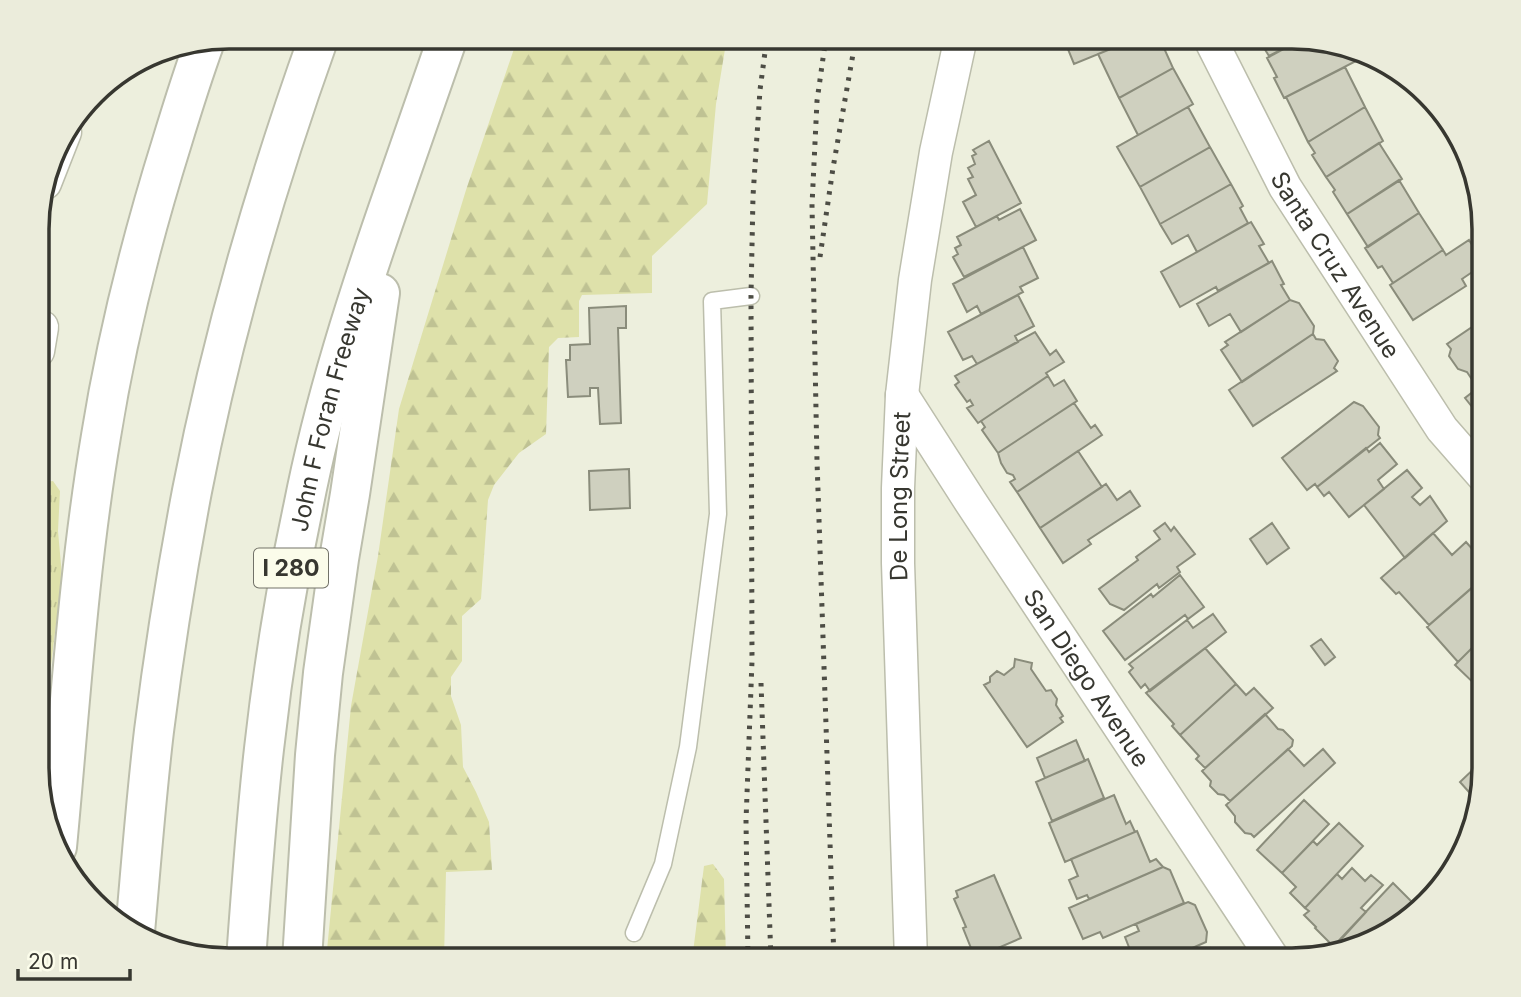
<svg xmlns="http://www.w3.org/2000/svg" width="1521" height="997" viewBox="0 0 1521 997" font-family="Inter,sans-serif">
<style>
.grass{fill:url(#grass-tufts)}
.forest{fill:url(#forest-firs)}
.building{fill:#cfd0bf;stroke:#8a8c7b;stroke-width:2}
.lines{fill:none;stroke-linecap:round;stroke-linejoin:round}
.service-casing{stroke:#bcbeac;stroke-width:19}
.minor-casing{stroke:#bcbeac;stroke-width:35}
.motorway-casing{stroke:#bcbeac;stroke-width:42}
.service{stroke:#fff;stroke-width:16}
.minor{stroke:#fff;stroke-width:32}
.motorway{stroke:#fff;stroke-width:38}
.rail{stroke:#4d4d45;stroke-width:5;stroke-dasharray:3.5 7;stroke-linecap:butt}
.labels{text-anchor:middle;dominant-baseline:central;stroke-width:5;stroke-linejoin:round;paint-order:stroke}
.shield{fill:#fbfcea;stroke:#727268;stroke-width:2}
.shield-label{font-size:23px;font-weight:bold;fill:#373730}
.street-label{font-size:24px;fill:#373730;stroke:#fbfcea}
.rim{fill:none;stroke:#373730;stroke-width:3.5}
</style>
<defs>
<pattern id="grass-tufts" width="24" height="20" patternUnits="userSpaceOnUse" patternTransform="scale(1.75)"><rect width="24" height="20" fill="#dee1aa"/><path d="M3 7l-1-3M5 7V3M7 7l1-3M15 17l-1-3M17 17v-4M19 17l1-3" fill="none" stroke="#bfc293"/></pattern>
<pattern id="forest-firs" width="22" height="20" patternUnits="userSpaceOnUse" patternTransform="scale(1.75)"><rect width="22" height="20" fill="#dee1aa"/><path d="M5 1l3.5 6h-7zM16 11l3.5 6h-7z" fill="#bfc293"/></pattern>
</defs>
<rect width="100%" height="100%" fill="#edefdd"/>
<path class="grass" d="M 53,481 L 60,491 L 58,531 L 63,587 L 56,624 L 38,773 L 38,489 L 44,482 Z"/>
<path class="forest" d="M 518,37 L 727,37 L 716,104 L 707,204 L 652,256 L 652,293 L 582,295 L 579,301 L 579,337 L 558,338 L 549,347 L 546,434 L 519,453 L 494,485 L 488,500 L 481,599 L 462,616 L 462,661 L 451,677 L 451,696 L 461,725 L 463,767 L 476,792 L 489,822 L 492,870 L 446,872 L 444,960 L 326,960 L 351,706 L 378,556 L 399,409 L 466,190 Z
M 713,864 L 724,879 L 726,960 L 692,960 L 704,866 Z"/>
<path class="building" d="M 1063,37 L 1140,37 L 1074,64 Z
M 1140,37 L 1159,37 L 1173,68 L 1119,98 L 1098,54 Z
M 1253,37 L 1293,37 L 1302,39 L 1269,56 L 1264,48 L 1259,48 Z
M 1302,39 L 1362,58 L 1284,98 L 1274,78 L 1277,77 L 1267,58 Z
M 1345,67 L 1365,107 L 1308,142 L 1286,97 Z
M 1173,68 L 1193,104 L 1138,135 L 1119,98 Z
M 1188,107 L 1210,147 L 1140,187 L 1117,147 Z
M 1365,107 L 1383,141 L 1326,177 L 1312,155 L 1315,153 L 1308,142 Z
M 989,141 L 1021,203 L 976,227 L 963,202 L 976,195 L 968,179 L 973,177 L 968,168 L 975,164 L 972,156 L 976,154 L 973,150 Z
M 1379,143 L 1402,179 L 1347,214 L 1333,192 L 1335,190 L 1326,177 Z
M 1210,147 L 1231,184 L 1160,224 L 1140,187 Z
M 1399,180 L 1419,213 L 1368,247 L 1347,214 Z
M 1231,184 L 1243,206 L 1240,208 L 1248,223 L 1197,252 L 1188,235 L 1172,244 L 1160,224 Z
M 1020,209 L 1036,240 L 964,277 L 953,257 L 958,254 L 955,248 L 961,245 L 957,237 L 997,216 L 999,220 Z
M 1419,213 L 1443,250 L 1393,283 L 1382,266 L 1378,268 L 1365,248 Z
M 1251,222 L 1264,244 L 1259,246 L 1269,263 L 1218,291 L 1216,287 L 1180,307 L 1161,272 Z
M 1469,240 L 1484,264 L 1462,279 L 1466,286 L 1413,320 L 1390,285 L 1443,250 L 1446,255 Z
M 1023,247 L 1038,278 L 1020,287 L 1023,292 L 981,314 L 977,306 L 967,312 L 953,284 Z
M 1272,261 L 1284,284 L 1281,285 L 1290,300 L 1241,332 L 1230,314 L 1209,326 L 1197,304 Z
M 1018,295 L 1034,326 L 1015,336 L 1018,342 L 977,364 L 972,356 L 963,360 L 948,332 Z
M 1290,300 L 1299,303 L 1314,326 L 1313,334 L 1242,382 L 1221,350 L 1228,345 L 1225,342 Z
M 626,306 L 626,328 L 618,328 L 621,423 L 600,424 L 598,388 L 590,388 L 590,396 L 568,397 L 566,360 L 570,360 L 570,345 L 590,344 L 589,308 Z
M 1484,319 L 1484,377 L 1475,384 L 1467,372 L 1458,369 L 1449,356 L 1451,349 L 1447,344 Z
M 1035,332 L 1050,355 L 1056,350 L 1064,362 L 1046,373 L 1048,376 L 978,423 L 967,408 L 973,405 L 970,400 L 967,402 L 955,385 L 959,382 L 955,376 Z
M 1313,334 L 1316,339 L 1324,340 L 1338,361 L 1334,368 L 1337,371 L 1253,426 L 1229,390 Z
M 1048,376 L 1054,386 L 1064,380 L 1077,401 L 998,453 L 982,430 L 985,427 L 981,421 Z
M 1484,383 L 1484,422 L 1465,398 Z
M 1354,402 L 1363,406 L 1379,427 L 1378,435 L 1380,438 L 1317,487 L 1315,484 L 1307,490 L 1282,458 Z
M 1074,403 L 1091,428 L 1095,425 L 1102,435 L 1017,492 L 1010,482 L 1015,479 L 1013,475 L 1007,473 L 1001,463 L 998,453 Z
M 1380,443 L 1397,464 L 1378,480 L 1384,489 L 1349,517 L 1329,492 L 1324,496 L 1317,487 L 1366,448 L 1369,452 Z
M 1078,451 L 1102,487 L 1040,528 L 1017,492 Z
M 629,469 L 630,508 L 590,510 L 589,471 Z
M 1407,470 L 1422,488 L 1412,497 L 1420,505 L 1430,496 L 1447,521 L 1405,558 L 1364,505 Z
M 1106,484 L 1117,500 L 1130,491 L 1140,506 L 1088,540 L 1091,544 L 1063,563 L 1040,528 Z
M 1165,523 L 1171,531 L 1174,527 L 1195,554 L 1177,567 L 1180,572 L 1159,588 L 1157,584 L 1124,610 L 1110,604 L 1099,589 L 1138,560 L 1136,557 L 1160,539 L 1154,531 Z
M 1272,523 L 1289,548 L 1267,564 L 1250,539 Z
M 1433,533 L 1452,555 L 1466,542 L 1484,562 L 1484,577 L 1429,625 L 1399,592 L 1396,594 L 1381,578 Z
M 1180,575 L 1204,607 L 1188,619 L 1185,615 L 1125,660 L 1103,631 L 1151,594 L 1153,597 Z
M 1480,581 L 1484,585 L 1484,636 L 1458,662 L 1427,627 Z
M 1213,614 L 1226,632 L 1150,691 L 1145,684 L 1141,688 L 1129,672 L 1133,668 L 1129,664 L 1187,620 L 1193,628 Z
M 1484,636 L 1484,693 L 1455,665 Z
M 1321,639 L 1335,657 L 1325,665 L 1311,646 Z
M 1205,648 L 1236,684 L 1180,735 L 1172,726 L 1174,724 L 1146,693 Z
M 1015,659 L 1032,663 L 1031,669 L 1046,691 L 1051,690 L 1057,699 L 1056,705 L 1063,716 L 1060,718 L 1063,722 L 1027,747 L 984,685 L 990,682 L 990,677 L 997,671 L 1004,675 L 1014,667 Z
M 1236,684 L 1246,695 L 1254,688 L 1273,708 L 1205,768 L 1196,759 L 1199,756 L 1180,735 Z
M 1265,714 L 1278,729 L 1283,730 L 1293,740 L 1292,746 L 1230,801 L 1224,795 L 1218,794 L 1210,786 L 1211,781 L 1202,771 Z
M 1076,740 L 1085,761 L 1045,778 L 1037,758 Z
M 1288,749 L 1304,766 L 1323,749 L 1335,763 L 1254,837 L 1251,834 L 1245,833 L 1235,822 L 1235,816 L 1226,805 Z
M 1088,759 L 1104,798 L 1052,821 L 1036,782 Z
M 1482,761 L 1484,764 L 1484,780 L 1477,801 L 1460,782 Z
M 1114,795 L 1126,824 L 1130,821 L 1135,832 L 1065,862 L 1049,823 Z
M 1304,800 L 1329,824 L 1282,873 L 1257,850 Z
M 1339,823 L 1363,846 L 1305,908 L 1290,893 L 1296,887 L 1282,873 L 1313,841 L 1317,845 Z
M 1137,831 L 1150,862 L 1156,859 L 1163,867 L 1089,899 L 1087,895 L 1077,899 L 1069,880 L 1078,876 L 1071,859 Z
M 1163,867 L 1170,870 L 1184,903 L 1103,938 L 1100,932 L 1083,939 L 1069,908 Z
M 1352,868 L 1365,881 L 1371,875 L 1383,885 L 1361,908 L 1366,912 L 1334,947 L 1315,928 L 1316,927 L 1304,915 L 1309,911 L 1305,908 L 1337,874 L 1342,879 Z
M 994,875 L 1021,938 L 975,958 L 963,928 L 966,927 L 954,899 L 958,897 L 956,891 Z
M 1393,883 L 1414,904 L 1397,922 L 1400,924 L 1388,935 L 1331,952 L 1330,950 Z
M 1188,902 L 1195,905 L 1207,932 L 1206,942 L 1165,960 L 1134,960 L 1125,937 L 1139,931 L 1136,924 Z
M 1210,948 L 1215,960 L 1165,960 L 1182,952 L 1185,958 Z"/>
<g class="lines">
<g class="service-casing">
<path id="service" d="M 634,933 L 663,864 L 688,747 L 718,514 L 712,301 L 751,296"/>
</g>
<g class="minor-casing">
<g id="minor">
<path id="s1" d="M 1209,37 L 1285,187 L 1442,429 L 1484,477"/>
<path d="M 45,183 L 65,132"/>
<path d="M 38,329 L 42,327 L 38,351"/>
<path id="s2" d="M 902,395 L 970,501 L 1274,960"/>
<path id="s3" d="M 911,960 L 898,563 L 898,488 L 902,395 L 915,280 L 936,152 L 961,37"/>
</g>
</g>
<g class="motorway-casing">
<g id="motorway">
<path d="M 57,847 C 70,710 78,572 101,436 C 117,336 142,238 172,142 C 182,109 193,74 205,41"/>
<path d="M 135,932 C 141,865 146,798 154,731 C 164,651 177,570 192,491 C 222,336 266,185 319,37"/>
<path id="s4" d="M 246,960 C 251,890 256,819 264,749 C 273,668 286,587 303,508 C 324,400 358,295 394,192 C 412,140 430,88 448,37"/>
<path d="M 302,960 L 315,755 L 323,673 L 339,559 L 350,494 L 380,293"/>
</g>
</g>
<use href="#service" class="service"/>
<use href="#minor" class="minor"/>
<use href="#motorway" class="motorway"/>
<path class="rail" d="M 826,37 L 817,101 L 812,205 L 817,461 L 834,960
M 820,257 L 833,168 L 856,37
M 761,683 L 771,960
M 748,960 L 746,821 L 752,661 L 751,296 L 753,196 L 760,90 L 767,37"/>
</g>
<g class="labels">
<rect class="shield" x="254" y="548.5" width="74" height="39" rx="5"/>
<g class="shield-label">
<text x="291" y="568">I 280</text>
</g>
<g class="street-label">
<text stroke="none"><textPath href="#s1" startOffset="261">Santa Cruz Avenue</textPath></text>
<text stroke="none"><textPath href="#s4" startOffset="558">John F Foran Freeway</textPath></text>
<text stroke="none"><textPath href="#s3" startOffset="464">De Long Street</textPath></text>
<text stroke="none"><textPath href="#s2" startOffset="338">San Diego Avenue</textPath></text>
</g>
</g>
<path d="M0 0H1521V997H0ZM229 49H1292A180 180 0 0 1 1472 229V768A180 180 0 0 1 1292 948H229A180 180 0 0 1 49 768V229A180 180 0 0 1 229 49Z" fill="#ebecdb" fill-rule="evenodd"/>
<path class="rim" d="M229 49H1292A180 180 0 0 1 1472 229V768A180 180 0 0 1 1292 948H229A180 180 0 0 1 49 768V229A180 180 0 0 1 229 49Z"/>
<path d="M18 969v10h112v-10" fill="none" stroke="#373730" stroke-width="3.5"/>
<text x="28" y="969" font-size="21" fill="#373730" stroke="#fbfcea" stroke-width="5" paint-order="stroke">20 m</text>
</svg>
